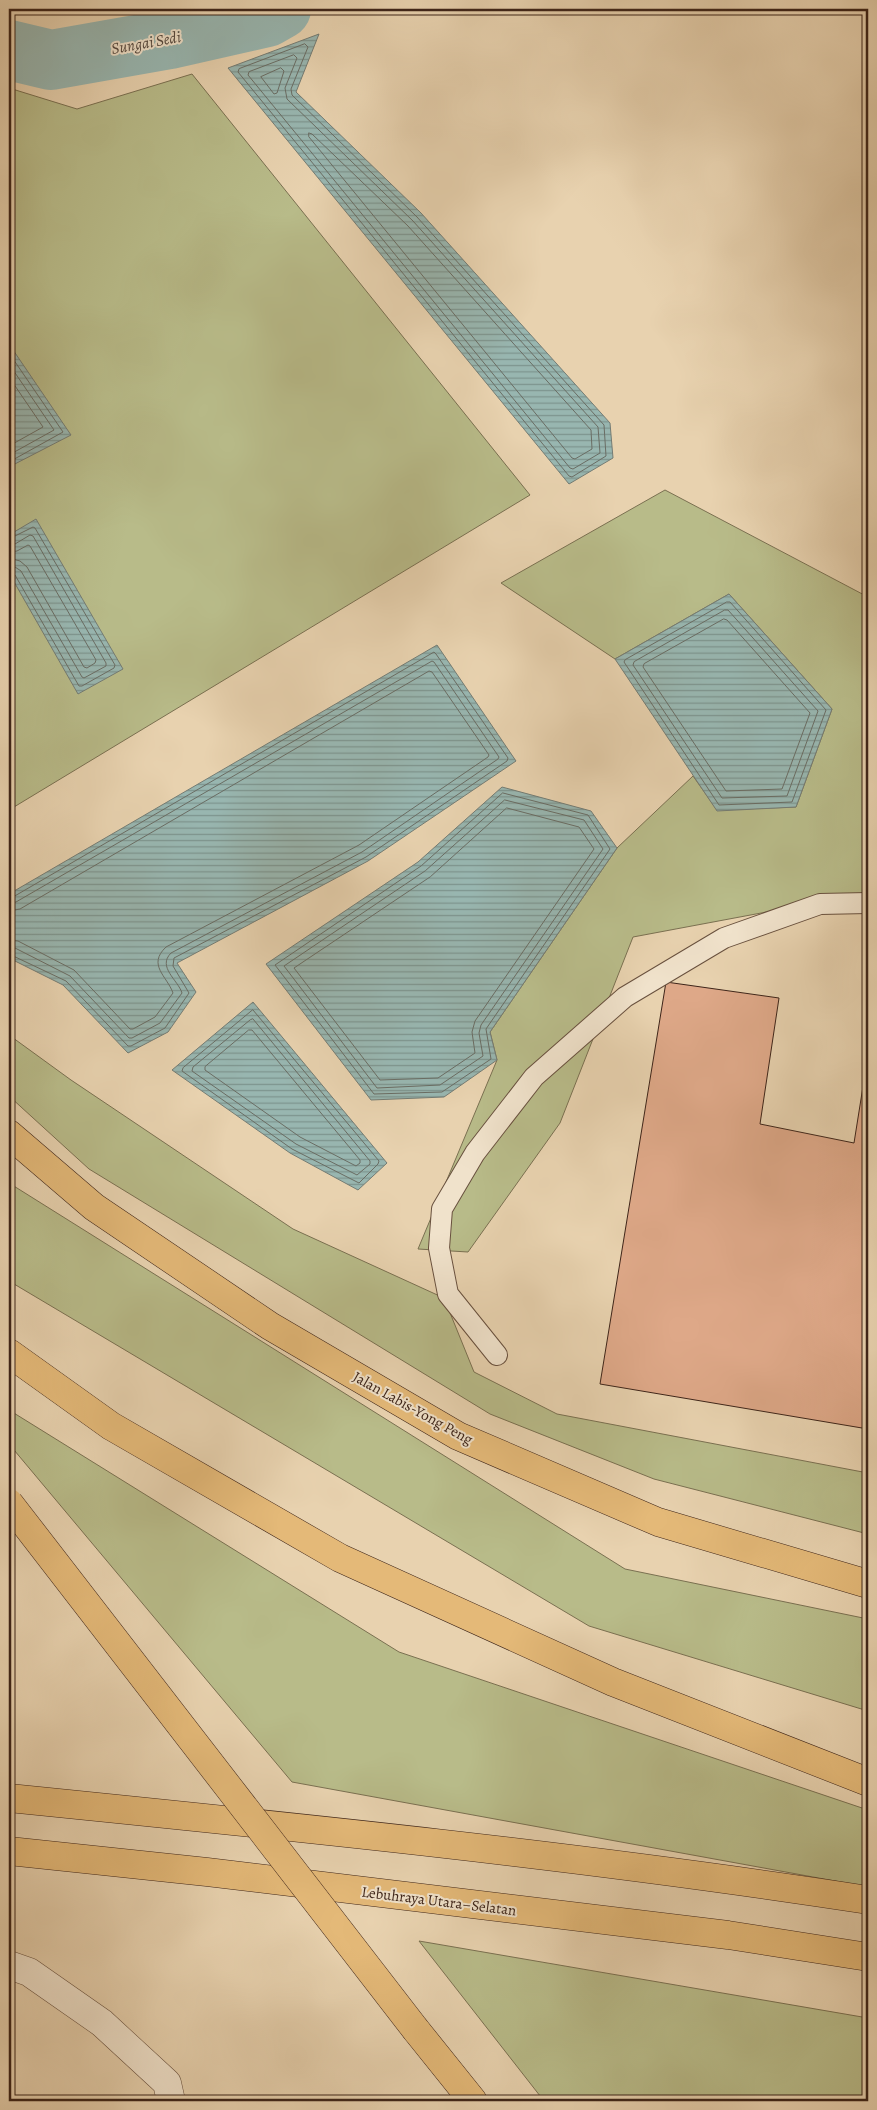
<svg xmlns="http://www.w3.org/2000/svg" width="877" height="2110" viewBox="0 0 877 2110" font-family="Alegreya,serif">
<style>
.green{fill:#b8bb89;stroke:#7a7051}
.water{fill:url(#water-rules);stroke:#747c74}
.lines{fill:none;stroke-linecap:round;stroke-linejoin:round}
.shore{stroke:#6a6d64;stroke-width:1}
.river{stroke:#98b6b0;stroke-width:60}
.building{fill:#dea888;stroke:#3d2419}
.lane-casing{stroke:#68503e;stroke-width:22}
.street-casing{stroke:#68503e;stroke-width:29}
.primary-casing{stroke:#3d2419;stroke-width:29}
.highway-casing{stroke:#3d2419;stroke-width:29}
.lane{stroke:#f0e2cb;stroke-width:20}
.street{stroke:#f0e2cb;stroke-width:28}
.primary{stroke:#e4b978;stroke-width:28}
.highway{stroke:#e4b978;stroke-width:28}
.highway-bridge-casing{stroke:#3d2419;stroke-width:29;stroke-linecap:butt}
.highway-bridge{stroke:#e4b978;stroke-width:28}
.labels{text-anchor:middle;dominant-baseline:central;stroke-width:4;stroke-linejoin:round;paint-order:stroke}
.street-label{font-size:15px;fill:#3d2419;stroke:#f0e2cb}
.water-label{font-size:16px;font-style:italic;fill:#54483f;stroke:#f0e2cb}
</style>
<defs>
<pattern id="water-rules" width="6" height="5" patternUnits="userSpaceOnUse" patternTransform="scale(1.25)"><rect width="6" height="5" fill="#98b6b0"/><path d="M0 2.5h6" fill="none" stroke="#7d948e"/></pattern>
</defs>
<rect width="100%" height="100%" fill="#e8d2af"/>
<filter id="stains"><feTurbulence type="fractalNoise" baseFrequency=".004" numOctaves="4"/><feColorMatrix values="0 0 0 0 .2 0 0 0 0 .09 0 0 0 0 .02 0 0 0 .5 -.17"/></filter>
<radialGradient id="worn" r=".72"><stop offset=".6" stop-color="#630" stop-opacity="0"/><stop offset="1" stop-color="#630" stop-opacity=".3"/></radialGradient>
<path class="green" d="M 192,74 L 530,495 L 9,810 L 9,88 L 77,109 Z
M 665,490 L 868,597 L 868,893 L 633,937 L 560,1123 L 468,1252 L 418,1249 L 497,1060 L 490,1032 L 617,848 L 693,776 L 717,810 L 796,807 L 832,709 L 729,594 L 615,659 L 501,583 Z
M 9,1035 L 71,1080 L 293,1229 L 444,1298 L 474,1372 L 557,1414 L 868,1473 L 868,1534 L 654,1479 L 490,1414 L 89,1169 L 9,1096 Z
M 9,1183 L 625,1569 L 868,1619 L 868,1711 L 589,1626 L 9,1281 Z
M 9,1410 L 399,1652 L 868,1810 L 868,1887 L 292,1782 L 9,1444 Z
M 419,1941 L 868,2018 L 868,2101 L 544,2101 Z"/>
<path class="water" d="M 319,34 L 296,92 L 421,213 L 610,423 L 613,458 L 569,484 L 228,68 Z
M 9,344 L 71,435 L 9,467 Z
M 36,519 L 123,669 L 78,694 L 9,573 L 9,535 Z
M 729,594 L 832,709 L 796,807 L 717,811 L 615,659 Z
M 437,645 L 516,761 L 368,861 L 177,963 L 196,992 L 168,1032 L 128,1053 L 63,985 L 9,958 L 9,894 Z
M 502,787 L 591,811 L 617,848 L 490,1032 L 497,1060 L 444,1097 L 371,1100 L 266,964 L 418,862 Z
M 253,1002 L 387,1163 L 358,1190 L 290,1153 L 172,1070 Z"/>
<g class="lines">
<path class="shore" d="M 305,44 L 308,47 L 291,89 L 292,95 L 417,217 L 604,425 L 606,456 L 572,477 L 569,476 L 238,72 L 239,69 Z
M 294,55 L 297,58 L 285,88 L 287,99 L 413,221 L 598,427 L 600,453 L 573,469 L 570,468 L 248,75 L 249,72 Z
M 281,68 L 284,71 L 277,93 L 274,94 L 261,77 Z
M 309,133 L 312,134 L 408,226 L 591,430 L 592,449 L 575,459 L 572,458 L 309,137 Z
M 9,353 L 63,432 L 9,462
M 9,364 L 54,430 L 9,455
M 9,377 L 43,427 L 9,446
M 9,539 L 33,527 L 35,528 L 115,665 L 114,668 L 82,686 L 79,686 L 15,575 L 9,572
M 9,545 L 15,544 L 30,535 L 33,536 L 106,663 L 106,666 L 84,678 L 82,677 L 21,571 L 15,567 L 9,566
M 9,552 L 17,551 L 28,545 L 30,546 L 96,660 L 95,663 L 87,668 L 84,667 L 27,567 L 20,561 L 9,558
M 727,602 L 730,602 L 826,710 L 792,802 L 719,805 L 624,662 L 625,660 Z
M 725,610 L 728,610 L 818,711 L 787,796 L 722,798 L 633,665 L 634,662 Z
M 724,619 L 727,620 L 810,713 L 782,789 L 726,791 L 643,667 L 644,664 Z
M 503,793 L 588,815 L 610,849 L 486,1029 L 491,1059 L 442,1092 L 374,1094 L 275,965 L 421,866 Z
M 505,800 L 584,820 L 603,849 L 481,1025 L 479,1033 L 483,1056 L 440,1085 L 377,1088 L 284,966 L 425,871 Z
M 507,808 L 579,827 L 594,849 L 475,1021 L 472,1032 L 475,1053 L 438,1078 L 380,1080 L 294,968 L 430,877 Z
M 9,898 L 13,897 L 434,652 L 436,654 L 508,758 L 507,761 L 366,857 L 174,958 L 173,966 L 189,993 L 165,1028 L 131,1046 L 128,1046 L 66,981 L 9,954
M 9,904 L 16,902 L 432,661 L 434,662 L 499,757 L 498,759 L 362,852 L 171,953 C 157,967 178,980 182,993 L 160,1023 L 132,1038 L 129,1038 L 70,976 L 15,948 L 9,947
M 9,911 L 20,909 L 429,671 L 432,672 L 489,755 L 488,757 L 359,845 L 166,947 C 147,965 167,976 173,993 L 155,1017 L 133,1029 L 130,1029 L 74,970 L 18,941 L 9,940
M 253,1010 L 379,1161 L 378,1164 L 359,1183 L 292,1149 L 182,1071 L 183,1068 Z
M 253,1019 L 370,1161 L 370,1164 L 357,1175 L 296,1144 L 192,1071 L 193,1067 L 250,1020 Z
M 249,1030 L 252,1030 L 360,1160 L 360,1163 L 356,1166 L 300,1137 L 205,1070 L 205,1067 Z"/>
<path class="river" d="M 9,50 L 51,60 L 170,39 L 267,17 L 281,9"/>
</g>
<path class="building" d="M 666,982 L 779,998 L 760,1124 L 854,1143 L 868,1055 L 868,1429 L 600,1384 Z"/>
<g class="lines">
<g class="lane-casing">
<path id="lane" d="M 497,1355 L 448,1294 L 439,1248 L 442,1209 L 475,1153 L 534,1077 L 625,997 L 724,938 L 820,904 L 868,903"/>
</g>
<g class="street-casing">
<path id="street" d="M 9,1965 L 29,1972 L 102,2023 L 167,2083 L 171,2101"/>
</g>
<g class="primary-casing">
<path id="primary" d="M 9,1134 L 94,1207 L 270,1326 L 458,1436 L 658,1522 L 868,1584"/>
</g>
<g class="highway-casing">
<path id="highway" d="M 9,1353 L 111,1426 L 340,1558 L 613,1682 L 868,1782
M 9,1798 C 296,1827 583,1856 868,1900
M 9,1851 L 207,1872 L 728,1935 L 868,1957
M 416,2030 L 473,2101"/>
</g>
<use href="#lane" class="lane"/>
<use href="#street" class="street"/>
<use href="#primary" class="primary"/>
<use href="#highway" class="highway"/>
<g class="highway-bridge-casing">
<path id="highway-bridge" d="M 9,1503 L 416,2030"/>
</g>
<use href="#highway-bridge" class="highway-bridge"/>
</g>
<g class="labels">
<g class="street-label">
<text transform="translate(413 1408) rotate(29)">Jalan Labis-Yong Peng</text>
<text transform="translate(439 1901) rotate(7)">Lebuhraya Utara–Selatan</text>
</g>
<g class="water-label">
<text transform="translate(146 43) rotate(-10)">Sungai Sedi</text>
</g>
</g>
<rect width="877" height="2110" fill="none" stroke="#e8d2af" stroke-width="30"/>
<rect x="10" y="10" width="857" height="2090" fill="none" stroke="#3d2419" stroke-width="2.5"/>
<rect x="15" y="15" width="847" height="2080" fill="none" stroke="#3d2419"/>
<rect width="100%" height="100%" filter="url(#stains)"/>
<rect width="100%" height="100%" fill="url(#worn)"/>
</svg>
